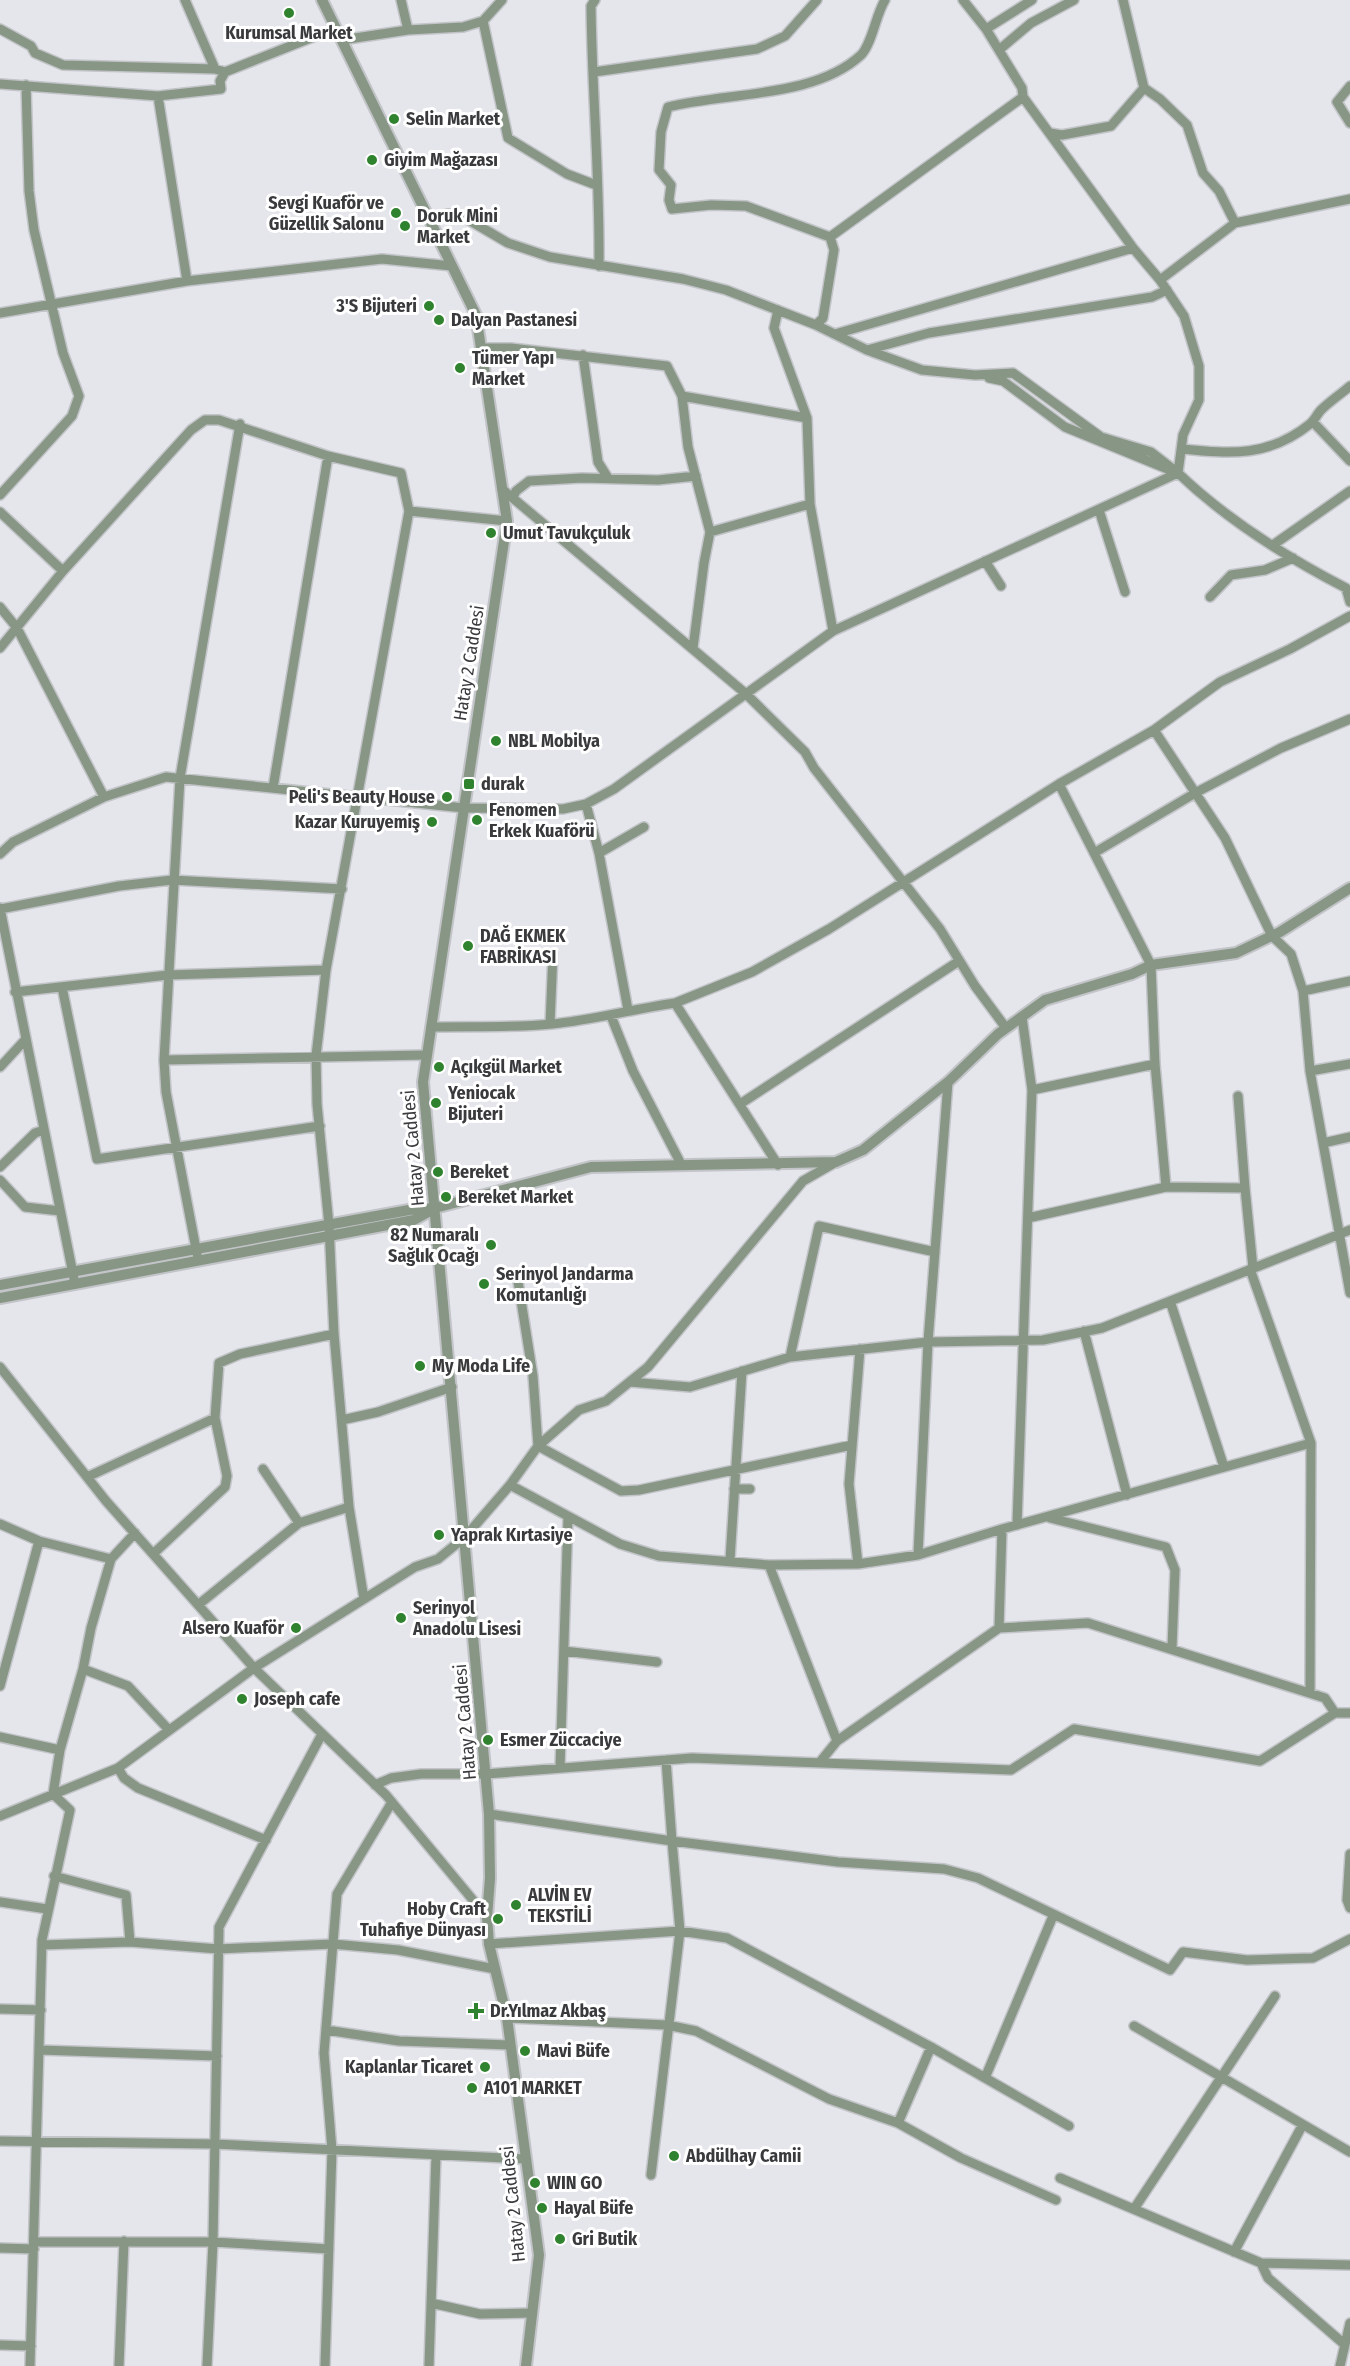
<svg xmlns="http://www.w3.org/2000/svg" width="1350" height="2366" viewBox="0 0 1350 2366" font-family="'Fira Sans Condensed',sans-serif">
<style>
.lines{fill:none;stroke-linecap:round;stroke-linejoin:round}
.minor-casing{stroke:#c2c4c8;stroke-width:12}
.tertiary-casing{stroke:#c2c4c8;stroke-width:14}
.minor{stroke:#889686;stroke-width:9}
.tertiary{stroke:#889686;stroke-width:10}
.poi-dot{fill:#2f822e;stroke:#fff;stroke-width:2}
.labels{text-anchor:middle;dominant-baseline:central;stroke-width:6;stroke-linejoin:round;paint-order:stroke}
.poi-label{font-size:18px;font-weight:bold;fill:#393a3c;stroke:#fff;text-anchor:start}
.street-label{font-size:18px;fill:#393a3c;stroke:#fff}
</style>
<rect width="100%" height="100%" fill="#e4e6eb"/>
<g class="lines">
<g class="minor-casing">
<path id="minor" d="M 185,0 L 215,69
M 401,0 L 408,30
M 595,0 L 591,6 C 592,93 600,179 599,266
M 963,0 L 986,29 L 1022,88 L 1023,97 L 1133,248 L 1160,280 L 1184,316 L 1199,366 L 1199,400 L 1183,435 L 1178,473 C 1227,520 1286,557 1346,588 L 1350,602
M 1123,0 L 1144,88 L 1160,99 L 1187,125 L 1203,173 L 1219,191 L 1235,223 L 1160,280
M 483,21 L 508,138 L 567,174 L 596,185
M 0,29 L 31,46 L 35,53 L 63,65 L 215,69 L 225,72 L 336,28
M 986,29 L 1032,0
M 342,40 L 408,30 L 463,27 L 483,21 L 502,0
M 999,50 L 1031,23 L 1074,0
M 594,72 L 757,49 L 785,36 L 817,0
M 0,84 L 158,96 L 221,89 L 220,81 L 225,72
M 1350,86 L 1337,102 L 1350,123
M 158,96 L 187,281
M 1050,133 L 1062,135 L 1111,126 L 1144,88
M 429,220 L 448,214 L 462,216 L 508,243 L 550,257 L 683,279 L 726,290 L 816,325 L 823,318 L 834,250 L 830,237 L 746,206 L 711,205 L 672,209 L 669,200 L 671,185 L 659,170 L 661,132 L 668,107 C 728,92 815,98 861,55 C 872,44 876,14 885,0
M 1235,223 L 1350,199
M 830,237 L 1023,97
M 0,313 L 187,281 L 382,259 L 452,266
M 816,325 L 867,350 L 929,333 L 1152,297 L 1167,290
M 835,334 L 1133,248
M 481,348 L 511,348 L 667,366 L 682,396 L 688,447 L 710,532 L 704,563 L 693,648
M 867,350 L 922,370 L 975,375 L 1013,373 L 1101,437 L 1151,452 L 1178,473
M 583,355 L 598,462 L 608,478
M 989,378 L 1003,381 L 1065,427 L 1170,470
M 682,396 L 807,418
M 1313,422 L 1350,461
M 1182,449 C 1232,454 1269,457 1310,424 C 1315,420 1317,414 1321,410 C 1330,401 1341,394 1350,386
M 502,489 L 745,693 L 805,752 L 814,768 L 940,929 L 975,986 L 1006,1028
M 0,495 L 72,416 L 79,396 L 63,353 L 34,230 L 29,191 L 26,85
M 513,497 L 516,491 L 529,481 L 582,478 L 658,480 L 696,476
M 1099,510 L 1125,592
M 0,512 L 63,571
M 710,532 L 810,504
M 1273,545 L 1350,491
M 985,561 L 1001,586
M 1210,597 L 1231,575 L 1265,570 L 1293,558
M 0,607 L 17,628 L 104,797
M 833,631 L 1178,473
M 0,648 L 63,571 L 191,430 L 205,420 L 219,420 L 328,456 L 401,473 L 409,511 L 507,521
M 1154,730 L 1225,838 L 1272,936 L 1291,954 L 1303,991 L 1310,1071 L 1350,1293
M 1059,784 L 1151,965 L 1155,1064 L 1166,1187
M 273,788 L 328,456
M 586,804 L 599,853 L 628,1010
M 599,853 L 644,827
M 1094,853 L 1197,792 L 1281,748 L 1350,719
M 0,854 L 13,842 L 104,797 L 166,777 L 464,808 L 563,809 L 586,804 L 614,789 L 833,631 L 810,504 L 807,418 L 774,328 L 778,310
M 0,908 L 75,1284
M 0,909 L 119,886 L 172,880 L 342,889
M 62,987 L 97,1159 L 320,1126
M 1303,991 L 1350,981
M 15,992 L 168,975 L 326,970
M 675,1003 L 752,972 L 829,929 L 1059,784 L 1154,730 L 1220,682 L 1290,649 L 1350,616
M 611,1016 L 633,1071 L 681,1164
M 550,1024 L 553,953
M 431,1027 C 471,1026 512,1028 552,1024 C 594,1020 633,1009 675,1003 L 778,1165
M 164,1060 L 180,778 L 240,424
M 0,1067 L 25,1040
M 1310,1071 L 1350,1064
M 1032,1090 L 1155,1064
M 1238,1096 L 1245,1188
M 740,1104 L 959,961
M 1323,1143 L 1350,1137
M 0,1167 L 35,1133 L 44,1130
M 0,1180 L 25,1207 L 60,1211
M 1028,1218 L 1166,1187 L 1245,1188 L 1253,1268
M 197,1254 L 166,1092 L 164,1060 L 427,1055
M 1250,1269 L 1311,1443 L 1310,1693
M 517,1275 L 533,1376 L 538,1446 L 621,1491 L 639,1490 L 852,1445
M 1170,1301 L 1224,1467
M 1084,1331 L 1127,1495
M 790,1357 L 819,1226 L 935,1252
M 0,1367 L 106,1501 L 153,1554 L 254,1668 L 386,1795 L 487,1917
M 630,1382 L 690,1387 L 790,1357 L 928,1342 L 1043,1340 L 1102,1328 L 1350,1230
M 342,1420 L 378,1412 L 452,1387
M 263,1469 L 299,1523
M 87,1477 L 215,1418
M 510,1485 L 620,1544 L 659,1556 L 769,1565 L 858,1564 L 918,1555 L 1002,1529 L 999,1628 L 1088,1623 L 1325,1698 L 1335,1713
M 734,1489 L 750,1489
M 349,1507 L 334,1334 L 329,1225 L 317,1104 L 316,1056 L 326,970 L 409,511
M 1050,1518 L 1166,1547 L 1175,1570 L 1172,1648
M 0,1524 L 39,1541 L 111,1559
M 1017,1525 L 1032,1090 L 1022,1017
M 1002,1529 L 1311,1443
M 135,1533 L 111,1559 L 91,1628 L 83,1669 L 128,1686 L 169,1730
M 153,1554 L 225,1487 L 227,1476 L 215,1418 L 219,1363 L 240,1354 L 334,1334
M 918,1555 L 928,1342 L 948,1082
M 730,1560 L 742,1371
M 858,1564 L 849,1484 L 860,1349
M 769,1565 L 837,1741 L 820,1762
M 198,1605 L 299,1523 L 349,1507 L 364,1599
M 564,1651 L 657,1662
M 0,1686 L 39,1541
M 0,1737 L 60,1750
M 837,1741 L 999,1628
M 118,1768 L 124,1778 L 138,1788 L 266,1840
M 560,1768 L 568,1517
M 375,1785 L 391,1778 L 421,1774 L 486,1774 L 692,1758 L 1011,1770 L 1074,1729 L 1260,1761 L 1335,1713 L 1350,1713
M 489,1814 L 672,1841 L 666,1760
M 0,1816 L 118,1768 L 254,1668 L 415,1567 L 438,1559 L 465,1537 L 510,1485 L 538,1446 L 579,1410 L 606,1401 L 648,1367 L 803,1181 L 836,1162
M 1350,1854 L 1347,1900 L 1350,1908
M 54,1876 L 126,1895 L 130,1942
M 0,1902 L 47,1909
M 489,1944 L 680,1931 L 727,1938 L 931,2047 L 1069,2126
M 42,1945 L 130,1942 L 218,1949 L 333,1944 L 398,1950 L 495,1969
M 0,2009 L 41,2010
M 507,2018 L 667,2025 L 696,2031 L 829,2099 L 898,2123 L 931,2047
M 1134,2026 L 1350,2152
M 326,2030 L 399,2041 L 510,2045
M 40,2050 L 217,2056
M 985,2078 L 1053,1916
M 898,2123 L 961,2158 L 1056,2200
M 0,2141 L 215,2144 L 526,2159
M 651,2175 L 680,1931 L 672,1841 L 838,1862 L 944,1869 L 978,1878 L 1170,1970 L 1183,1952 L 1247,1960 L 1313,1958 L 1350,1939
M 1060,2178 L 1261,2263 L 1350,2265
M 1134,2209 L 1275,1996
M 34,2242 L 213,2242 L 329,2249
M 0,2248 L 34,2249
M 1234,2252 L 1302,2126
M 1261,2263 L 1268,2278 L 1344,2344
M 431,2303 L 480,2314 L 532,2313
M 0,2345 L 31,2346
M 30,2366 L 42,1940 L 70,1810 L 53,1794 L 60,1750 L 83,1669
M 119,2366 L 124,2241
M 207,2366 L 213,2242 L 219,1927 L 322,1734
M 325,2366 L 332,2150 L 324,2053 L 337,1894 L 392,1802
M 429,2366 L 436,2155
M 1340,2366 L 1350,2323"/>
</g>
<g class="tertiary-casing">
<path id="tertiary" d="M 322,0 L 476,315 L 507,521 L 423,1082 L 489,1814 L 490,1878 L 487,1917 L 489,1944 L 507,2018 L 539,2255 L 526,2366
M 0,1285 L 409,1210 L 435,1208 L 591,1167 L 836,1162 L 863,1150 L 948,1082 L 998,1034 L 1045,1000 L 1132,974 L 1151,965 L 1236,953 L 1280,932 L 1350,888
M 0,1298 L 414,1220 L 432,1210"/>
</g>
<use href="#minor" class="minor"/>
<use href="#tertiary" class="tertiary"/>
</g>
<g class="poi-dot">
<circle cx="289" cy="13" r="6"/>
<circle cx="394" cy="119" r="6"/>
<circle cx="372" cy="160" r="6"/>
<circle cx="396" cy="213" r="6"/>
<circle cx="405" cy="226" r="6"/>
<circle cx="429" cy="306" r="6"/>
<circle cx="439" cy="320" r="6"/>
<circle cx="460" cy="368" r="6"/>
<circle cx="491" cy="533" r="6"/>
<circle cx="496" cy="741" r="6"/>
<rect x="463" y="778" width="12" height="12" rx="3"/>
<circle cx="447" cy="797" r="6"/>
<circle cx="477" cy="820" r="6"/>
<circle cx="432" cy="822" r="6"/>
<circle cx="468" cy="946" r="6"/>
<circle cx="439" cy="1067" r="6"/>
<circle cx="436" cy="1103" r="6"/>
<circle cx="438" cy="1172" r="6"/>
<circle cx="446" cy="1197" r="6"/>
<circle cx="491" cy="1245" r="6"/>
<circle cx="484" cy="1284" r="6"/>
<circle cx="420" cy="1366" r="6"/>
<circle cx="439" cy="1535" r="6"/>
<circle cx="401" cy="1618" r="6"/>
<circle cx="296" cy="1628" r="6"/>
<circle cx="242" cy="1699" r="6"/>
<circle cx="488" cy="1740" r="6"/>
<circle cx="516" cy="1905" r="6"/>
<circle cx="498" cy="1919" r="6"/>
<path d="M473 2002h6v6h6v6h-6v6h-6v-6h-6v-6h6z"/>
<circle cx="525" cy="2051" r="6"/>
<circle cx="485" cy="2067" r="6"/>
<circle cx="472" cy="2088" r="6"/>
<circle cx="674" cy="2156" r="6"/>
<circle cx="535" cy="2183" r="6"/>
<circle cx="542" cy="2208" r="6"/>
<circle cx="560" cy="2239" r="6"/>
</g>
<g class="labels">
<g class="poi-label">
<text x="289" y="33" text-anchor="middle">Kurumsal Market</text>
<text x="406" y="119">Selin Market</text>
<text x="384" y="160">Giyim Mağazası</text>
<text x="384" y="203" text-anchor="end">Sevgi Kuaför ve<tspan x="384" dy="21">Güzellik Salonu</tspan></text>
<text x="417" y="216">Doruk Mini<tspan x="417" dy="21">Market</tspan></text>
<text x="417" y="306" text-anchor="end">3'S Bijuteri</text>
<text x="451" y="320">Dalyan Pastanesi</text>
<text x="472" y="358">Tümer Yapı<tspan x="472" dy="21">Market</tspan></text>
<text x="503" y="533">Umut Tavukçuluk</text>
<text x="508" y="741">NBL Mobilya</text>
<text x="481" y="784">durak</text>
<text x="435" y="797" text-anchor="end">Peli's Beauty House</text>
<text x="489" y="810">Fenomen<tspan x="489" dy="21">Erkek Kuaförü</tspan></text>
<text x="420" y="822" text-anchor="end">Kazar Kuruyemiş</text>
<text x="480" y="936">DAĞ EKMEK<tspan x="480" dy="21">FABRİKASI</tspan></text>
<text x="451" y="1067">Açıkgül Market</text>
<text x="448" y="1093">Yeniocak<tspan x="448" dy="21">Bijuteri</tspan></text>
<text x="450" y="1172">Bereket</text>
<text x="458" y="1197">Bereket Market</text>
<text x="479" y="1235" text-anchor="end">82 Numaralı<tspan x="479" dy="21">Sağlık Ocağı</tspan></text>
<text x="496" y="1274">Serinyol Jandarma<tspan x="496" dy="21">Komutanlığı</tspan></text>
<text x="432" y="1366">My Moda Life</text>
<text x="451" y="1535">Yaprak Kırtasiye</text>
<text x="413" y="1608">Serinyol<tspan x="413" dy="21">Anadolu Lisesi</tspan></text>
<text x="284" y="1628" text-anchor="end">Alsero Kuaför</text>
<text x="254" y="1699">Joseph cafe</text>
<text x="500" y="1740">Esmer Züccaciye</text>
<text x="528" y="1895">ALVİN EV<tspan x="528" dy="21">TEKSTİLİ</tspan></text>
<text x="486" y="1909" text-anchor="end">Hoby Craft<tspan x="486" dy="21">Tuhafiye Dünyası</tspan></text>
<text x="490" y="2011">Dr.Yılmaz Akbaş</text>
<text x="537" y="2051">Mavi Büfe</text>
<text x="473" y="2067" text-anchor="end">Kaplanlar Ticaret</text>
<text x="484" y="2088">A101 MARKET</text>
<text x="686" y="2156">Abdülhay Camii</text>
<text x="547" y="2183">WIN GO</text>
<text x="554" y="2208">Hayal Büfe</text>
<text x="572" y="2239">Gri Butik</text>
</g>
<g class="street-label">
<text transform="translate(469 663) rotate(-81)">Hatay 2 Caddesi</text>
<text transform="translate(413 1148) rotate(-95)">Hatay 2 Caddesi</text>
<text transform="translate(465 1722) rotate(-95)">Hatay 2 Caddesi</text>
<text transform="translate(513 2204) rotate(-96)">Hatay 2 Caddesi</text>
</g>
</g>
</svg>
